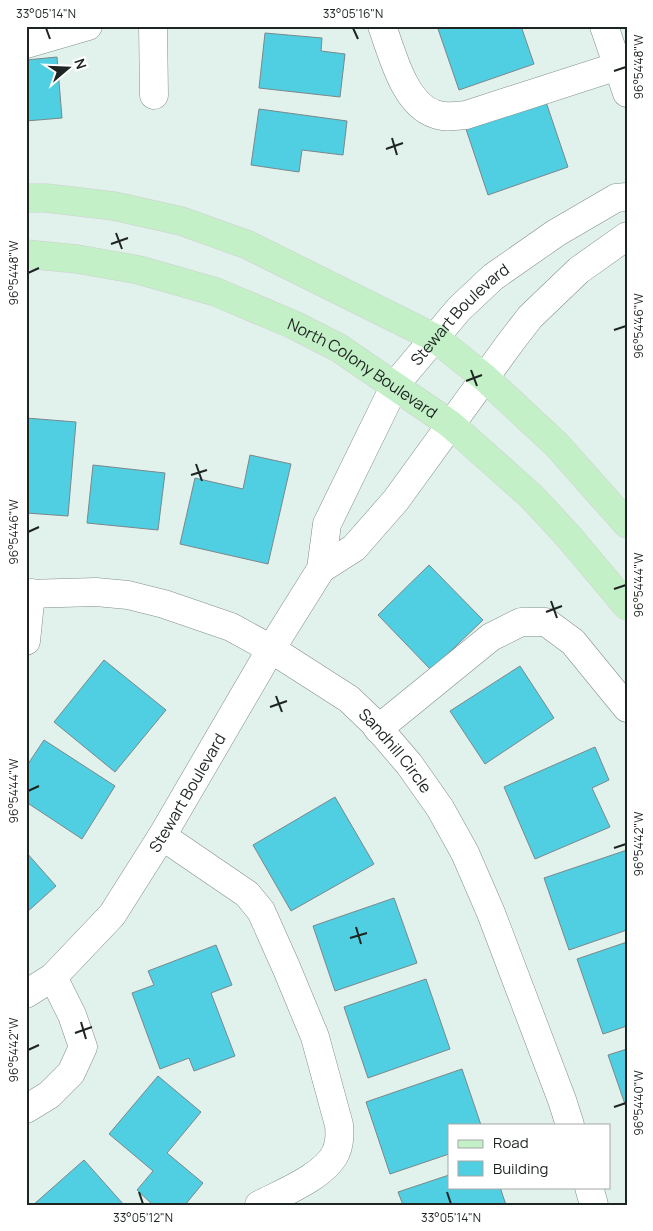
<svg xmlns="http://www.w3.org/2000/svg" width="653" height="1231" viewBox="0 0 653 1231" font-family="Manrope,sans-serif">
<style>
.building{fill:#4fcfe1;stroke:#7a888b}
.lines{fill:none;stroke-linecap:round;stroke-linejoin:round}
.minor-casing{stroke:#818f8b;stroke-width:29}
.major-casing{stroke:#cecfce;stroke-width:29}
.minor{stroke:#fff;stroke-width:28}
.major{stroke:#c4f0c8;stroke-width:28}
.ticks{fill:none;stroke:#1e2422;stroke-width:2}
.labels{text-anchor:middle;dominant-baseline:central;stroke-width:4.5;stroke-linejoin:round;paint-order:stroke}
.street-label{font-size:16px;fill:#1e2422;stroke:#fff}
.neatline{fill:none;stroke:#1e2422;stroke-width:2}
.ticks-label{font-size:12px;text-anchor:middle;fill:#1e2422}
</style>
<rect width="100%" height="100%" fill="#e1f1ec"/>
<path class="building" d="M 437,26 L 521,26 L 534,64 L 459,90 Z
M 265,33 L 322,38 L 321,51 L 345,54 L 340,97 L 259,88 Z
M 57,57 L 62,118 L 26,121 L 26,60 Z
M 545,99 L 568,167 L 488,195 L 465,126 Z
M 259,109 L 347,121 L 343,155 L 302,150 L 299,172 L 251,165 Z
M 26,418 L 76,422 L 68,516 L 26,513 Z
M 250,455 L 291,464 L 268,564 L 180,544 L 195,478 L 243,489 Z
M 93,465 L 165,473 L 158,530 L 87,523 Z
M 429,565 L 483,620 L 431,670 L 378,615 Z
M 104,660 L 166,710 L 115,772 L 54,722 Z
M 520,666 L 554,718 L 485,764 L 450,711 Z
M 44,740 L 115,786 L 82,839 L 26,802 L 26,767 Z
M 595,747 L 609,780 L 592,788 L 610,827 L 535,859 L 504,787 Z
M 335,797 L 374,864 L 291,911 L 253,845 Z
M 627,850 L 627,930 L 569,950 L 544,878 Z
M 26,852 L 56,886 L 26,913 Z
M 394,898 L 417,963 L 335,991 L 313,926 Z
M 627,942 L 627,1026 L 603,1034 L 577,959 Z
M 216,945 L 232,985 L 211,993 L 235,1056 L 194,1071 L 189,1058 L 160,1069 L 132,993 L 154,985 L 148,971 Z
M 426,979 L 450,1049 L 368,1078 L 344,1007 Z
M 627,1049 L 627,1110 L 608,1055 Z
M 462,1069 L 481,1125 L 449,1125 L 449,1154 L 390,1174 L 366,1102 Z
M 158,1076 L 201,1112 L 167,1153 L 203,1183 L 185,1205 L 153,1205 L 137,1190 L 153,1171 L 109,1134 Z
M 84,1160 L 124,1205 L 33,1205 Z
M 449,1175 L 449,1187 L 500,1187 L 506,1205 L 403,1205 L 398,1192 Z"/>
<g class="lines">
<g class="minor-casing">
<g id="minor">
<path d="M 153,26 L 154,95"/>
<path d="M 382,26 C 392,53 404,104 435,114 C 445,118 456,116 466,115 L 618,66"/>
<path d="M 604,26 L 627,93"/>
<path d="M 26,44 L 88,26"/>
<path d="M 321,569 L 354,548 L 396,500 L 510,343 L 530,317 L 579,270 L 627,236"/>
<path id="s1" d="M 26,594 L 96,592 L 128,595 L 164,604 L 231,627 L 271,649 L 349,699 L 373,722 L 409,764 L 440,808 L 465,853 L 491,913 L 562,1100 L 570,1125"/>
<path d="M 26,641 L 31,593"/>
<path d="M 378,729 L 491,637 L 521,622 L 546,622 L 573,642 L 627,708"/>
<path d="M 162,836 L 247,894 L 261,911 L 286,967 L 315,1037 L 339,1125 C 340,1135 340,1143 336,1152 C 326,1176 280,1194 259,1205"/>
<path id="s2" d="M 26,994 L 53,977 L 112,915 L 162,836 L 271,649 L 321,569 L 327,524 L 395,385 L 459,309 L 493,277 L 556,233 L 616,198 L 627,197"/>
<path d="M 26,1109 L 49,1095 L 71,1073 L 83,1047 L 72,1015 L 53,977"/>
<path d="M 589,1187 L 594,1205"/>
</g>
</g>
<g class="major-casing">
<g id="major">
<path d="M 26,198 L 46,198 L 114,206 L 181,221 L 248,245 L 435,338 L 485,378 L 557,445 L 627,524"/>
<path id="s3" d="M 26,254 L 77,259 L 139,270 L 216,292 L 294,325 L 339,348 L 450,424 L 532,497 L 569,537 L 627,606"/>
</g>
</g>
<use href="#minor" class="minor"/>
<use href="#major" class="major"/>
</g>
<path class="ticks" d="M 46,28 L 50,39M 353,28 L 358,39M 614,71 L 626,67M 392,138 L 397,155M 386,149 L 403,143M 116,233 L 122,249M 111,244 L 128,238M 28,273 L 39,268M 614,330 L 626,326M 471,370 L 477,386M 466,381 L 482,375M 196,464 L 202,481M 191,475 L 207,470M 28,532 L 39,527M 614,589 L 626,585M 551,601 L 557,618M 546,612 L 562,606M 276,696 L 282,712M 270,707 L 287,701M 28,791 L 39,786M 614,848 L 626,844M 356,927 L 361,944M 350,938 L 367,933M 81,1022 L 86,1039M 75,1033 L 92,1027M 28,1050 L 39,1045M 614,1107 L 626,1103M 139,1192 L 143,1204M 447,1192 L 451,1204"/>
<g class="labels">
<g class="street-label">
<text stroke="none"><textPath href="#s2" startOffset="818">Stewart Boulevard</textPath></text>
<text stroke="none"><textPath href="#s3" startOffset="360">North Colony Boulevard</textPath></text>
<text stroke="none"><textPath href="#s1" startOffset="418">Sandhill Circle</textPath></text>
<text stroke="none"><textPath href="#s2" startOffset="261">Stewart Boulevard</textPath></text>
</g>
</g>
<rect width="653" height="1231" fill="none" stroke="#ffffff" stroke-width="55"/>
<rect x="448" y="1124" width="162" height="65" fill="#ffffff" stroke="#a5a7a7"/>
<rect x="458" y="1140" width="25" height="8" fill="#c4f0c8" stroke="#a5a7a7"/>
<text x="493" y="1148" font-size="15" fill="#1e2422">Road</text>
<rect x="458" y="1161" width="25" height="15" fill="#4fcfe1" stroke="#a5a7a7"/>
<text x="493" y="1174" font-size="15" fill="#1e2422">Building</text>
<g transform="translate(68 68) rotate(71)" stroke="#ffffff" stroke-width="4" paint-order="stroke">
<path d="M0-4L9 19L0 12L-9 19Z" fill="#1e2422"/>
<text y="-8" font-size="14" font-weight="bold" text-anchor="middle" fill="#1e2422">N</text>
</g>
<rect x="28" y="28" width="598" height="1176" class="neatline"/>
<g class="ticks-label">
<text x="46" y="18">33°05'14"N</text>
<text x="353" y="18">33°05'16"N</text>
<text transform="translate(639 67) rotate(-90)" y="4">96°54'48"W</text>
<text transform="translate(14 273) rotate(-90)" y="4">96°54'48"W</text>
<text transform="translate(639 326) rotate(-90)" y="4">96°54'46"W</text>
<text transform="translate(14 532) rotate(-90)" y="4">96°54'46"W</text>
<text transform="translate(639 585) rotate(-90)" y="4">96°54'44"W</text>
<text transform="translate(14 791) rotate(-90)" y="4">96°54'44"W</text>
<text transform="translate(639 844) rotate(-90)" y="4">96°54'42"W</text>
<text transform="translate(14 1050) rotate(-90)" y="4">96°54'42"W</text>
<text transform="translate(639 1103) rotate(-90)" y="4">96°54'40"W</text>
<text x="143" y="1222">33°05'12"N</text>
<text x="451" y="1222">33°05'14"N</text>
</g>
</svg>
